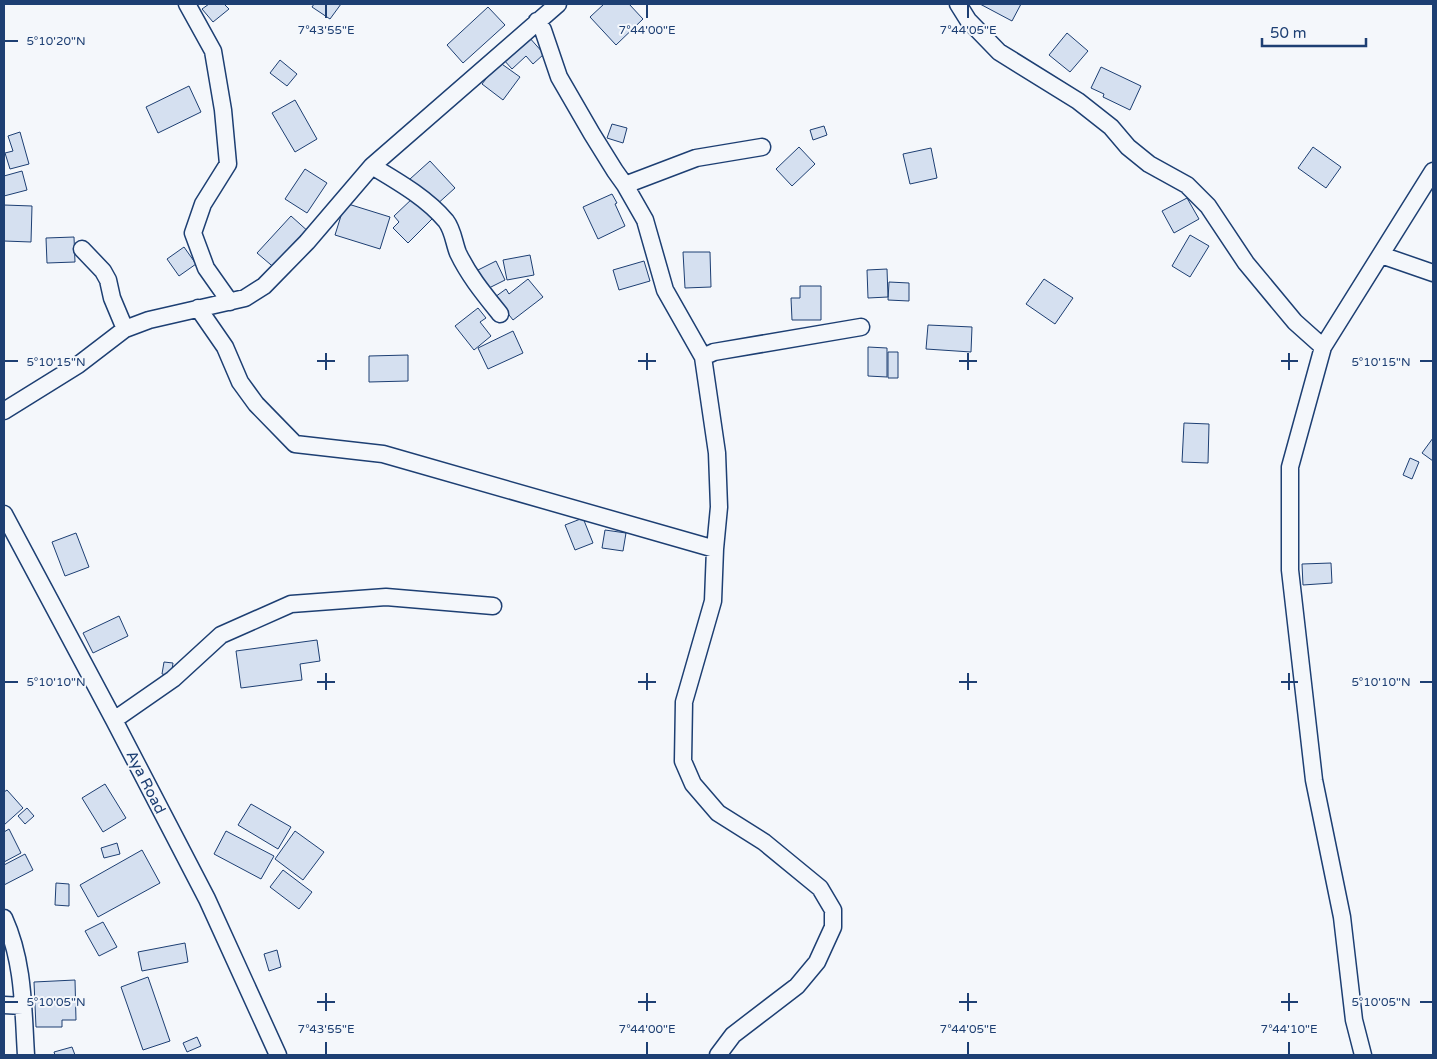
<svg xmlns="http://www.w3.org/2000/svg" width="1437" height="1059" viewBox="0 0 1437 1059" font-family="'Varela Round',sans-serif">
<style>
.building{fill:#d5e0f0;stroke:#1d3f73}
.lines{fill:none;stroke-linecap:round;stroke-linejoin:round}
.minor-casing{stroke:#1d3f73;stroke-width:19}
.minor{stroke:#f4f7fb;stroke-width:16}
.ticks{fill:none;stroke:#1d3f73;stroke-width:2}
.labels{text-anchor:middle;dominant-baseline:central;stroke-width:4;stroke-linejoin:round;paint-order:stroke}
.street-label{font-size:15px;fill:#1d3f73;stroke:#f4f7fb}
.ticks-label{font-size:12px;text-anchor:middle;fill:#1d3f73;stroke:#f4f7fb;stroke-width:4;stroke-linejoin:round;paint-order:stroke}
</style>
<rect width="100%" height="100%" fill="#f4f7fb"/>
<path class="building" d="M 209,4 L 224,4 L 229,9 L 213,22 L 202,9 Z
M 314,4 L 341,4 L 330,19 L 312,7 Z
M 604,4 L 629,4 L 643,19 L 616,45 L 590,17 Z
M 980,4 L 1021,4 L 1012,21 Z
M 488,7 L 505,25 L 463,63 L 447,45 Z
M 1067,33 L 1088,51 L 1070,72 L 1049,55 Z
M 528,36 L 544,54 L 533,64 L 526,56 L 512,69 L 503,59 Z
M 280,60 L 297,74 L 287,86 L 270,73 Z
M 499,62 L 520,77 L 503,100 L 482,84 Z
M 1101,67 L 1141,86 L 1130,110 L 1103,97 L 1104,94 L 1091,88 Z
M 189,86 L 201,112 L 158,133 L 146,107 Z
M 295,100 L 317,139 L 295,152 L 272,113 Z
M 612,124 L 627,128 L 623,143 L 607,138 Z
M 824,126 L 827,135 L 813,140 L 810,130 Z
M 20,132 L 29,164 L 10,169 L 5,153 L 13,151 L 8,136 Z
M 799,147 L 815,164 L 792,186 L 776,169 Z
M 1313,147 L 1341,167 L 1326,188 L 1298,168 Z
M 931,148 L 937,178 L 910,184 L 903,154 Z
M 430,161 L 455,188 L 435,206 L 410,179 Z
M 305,169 L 327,183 L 307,213 L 285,199 Z
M 22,171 L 27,190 L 4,196 L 4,176 Z
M 612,194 L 617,203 L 615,204 L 625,226 L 598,239 L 583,207 Z
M 414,197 L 434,217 L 408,243 L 393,228 L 399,222 L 394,216 Z
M 1187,198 L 1199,219 L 1174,233 L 1162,211 Z
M 345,203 L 390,217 L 380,249 L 335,235 Z
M 4,205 L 32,206 L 31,242 L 4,241 Z
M 291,216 L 310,233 L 277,270 L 257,253 Z
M 1190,235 L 1209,246 L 1190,277 L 1172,266 Z
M 74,237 L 75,262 L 47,263 L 46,238 Z
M 184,247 L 196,264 L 179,276 L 167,259 Z
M 683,252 L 710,252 L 711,287 L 685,288 Z
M 530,255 L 534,275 L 507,280 L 503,260 Z
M 496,261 L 505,280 L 485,290 L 476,271 Z
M 644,261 L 650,281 L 619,290 L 613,270 Z
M 887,269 L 888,297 L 868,298 L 867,270 Z
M 528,279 L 543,297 L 513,320 L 495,297 L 506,289 L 509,294 Z
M 1044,279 L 1073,298 L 1055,324 L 1026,304 Z
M 889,282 L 909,283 L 909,301 L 888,300 Z
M 800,286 L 821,286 L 821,320 L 792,320 L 791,298 L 800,298 Z
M 478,308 L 486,318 L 480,322 L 491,336 L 474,350 L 455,326 Z
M 928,325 L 972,327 L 971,352 L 926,349 Z
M 513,331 L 523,353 L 488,369 L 478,348 Z
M 868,347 L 887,348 L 887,377 L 868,376 Z
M 888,352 L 898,352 L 898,378 L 888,378 Z
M 408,355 L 408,381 L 369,382 L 369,356 Z
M 1184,423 L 1209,424 L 1208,463 L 1182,462 Z
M 1433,438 L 1433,461 L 1422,453 Z
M 1410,458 L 1419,462 L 1412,479 L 1403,475 Z
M 583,518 L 593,543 L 575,550 L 565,525 Z
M 605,530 L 626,533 L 623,551 L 602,548 Z
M 76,533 L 89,567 L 65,576 L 52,542 Z
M 1331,563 L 1332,583 L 1303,585 L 1302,564 Z
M 119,616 L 128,636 L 93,653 L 83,633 Z
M 317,640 L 320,661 L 300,664 L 302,680 L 241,688 L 236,651 Z
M 164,662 L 173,663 L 171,676 L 162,674 Z
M 105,784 L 126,818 L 103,832 L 82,798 Z
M 7,790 L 23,808 L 4,825 L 4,792 Z
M 251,804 L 291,827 L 278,849 L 238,825 Z
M 27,808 L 34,816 L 25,824 L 18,816 Z
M 9,829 L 21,853 L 4,862 L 4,832 Z
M 226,831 L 274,856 L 261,879 L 214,854 Z
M 295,831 L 324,852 L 303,880 L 275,859 Z
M 117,843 L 120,854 L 104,858 L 101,848 Z
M 142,850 L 160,883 L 98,917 L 80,885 Z
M 25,854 L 33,870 L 4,885 L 4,865 Z
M 283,870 L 312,892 L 299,909 L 270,887 Z
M 56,883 L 69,884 L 69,906 L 55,905 Z
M 103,922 L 117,947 L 99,956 L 85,931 Z
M 185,943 L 188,962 L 142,971 L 138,952 Z
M 277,950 L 281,967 L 269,971 L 264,954 Z
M 148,977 L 170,1041 L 143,1050 L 121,987 Z
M 75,980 L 76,1020 L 62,1020 L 62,1027 L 36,1027 L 34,982 Z
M 197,1037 L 201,1046 L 187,1052 L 183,1043 Z
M 72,1047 L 75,1055 L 55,1055 L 54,1052 Z"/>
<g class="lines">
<g class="minor-casing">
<path id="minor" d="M 187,4 L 213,51 L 223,110 L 228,164 L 203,204 L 193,233 L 206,268 L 230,302
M 958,4 L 968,20 L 999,52 L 1078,101 L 1111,127 L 1128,147 L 1149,164 L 1187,185 L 1208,206 L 1246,263 L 1295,322 L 1323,347
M 537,21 L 543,30 L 559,77 L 592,134 L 615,171 L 625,185 L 645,220 L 665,290 L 703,357 L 717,453 L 719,507 L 715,549 L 713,601 L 684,702 L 683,761 L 693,784 L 718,813 L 764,842 L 820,888 L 833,910 L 833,927 L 817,962 L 797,986 L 733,1035 L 718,1055
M 372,166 C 397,181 427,198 446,221 C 453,230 454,243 458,253 C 469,276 484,294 500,314
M 625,185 L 696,158 L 762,147
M 82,249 L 103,271 L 108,280 L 112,298 L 125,329
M 1381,255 L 1433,273
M 198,308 L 225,347 L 240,382 L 256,404 L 295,444 L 383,454 L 715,549
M 703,357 L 714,352 L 861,327
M 4,411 L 78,365 L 125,329 L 149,320 L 245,298 L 264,286 L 307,242 L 372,166 L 558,4
M 4,514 L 114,720 L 207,899 L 278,1055
M 114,720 L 173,679 L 221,635 L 291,604 L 386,597 L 493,606
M 4,918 C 24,962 23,1008 26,1055
M 4,1005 L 23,1006
M 1363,1055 L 1354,1020 L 1342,917 L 1314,780 L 1290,570 L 1290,467 L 1323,347 L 1433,171"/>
</g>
<use href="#minor" class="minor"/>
</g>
<path class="ticks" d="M 326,5 L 326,18M 647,5 L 647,18M 968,5 L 968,18M 5,41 L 18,41M 326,353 L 326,370M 647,353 L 647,370M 968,353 L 968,370M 1289,353 L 1289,370M 5,361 L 18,361M 317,361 L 335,361M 638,361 L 656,361M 959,361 L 977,361M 1281,361 L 1298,361M 1420,361 L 1432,361M 326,673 L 326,690M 647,673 L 647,690M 968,673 L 968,690M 1289,673 L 1289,690M 5,682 L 18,682M 317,682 L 335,682M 638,682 L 656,682M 959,682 L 977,682M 1281,682 L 1298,682M 1420,682 L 1432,682M 326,993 L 326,1011M 647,993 L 647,1011M 968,993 L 968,1011M 1289,993 L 1289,1011M 5,1002 L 18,1002M 317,1002 L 335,1002M 638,1002 L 656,1002M 959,1002 L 977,1002M 1281,1002 L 1298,1002M 1420,1002 L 1432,1002M 326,1042 L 326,1054M 647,1042 L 647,1054M 968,1042 L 968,1054M 1289,1042 L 1289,1054"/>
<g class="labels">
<g class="street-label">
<text transform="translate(146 782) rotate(63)">Aya Road</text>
</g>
</g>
<g class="ticks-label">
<text x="326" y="34">7°43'55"E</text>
<text x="647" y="34">7°44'00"E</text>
<text x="968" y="34">7°44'05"E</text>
<text x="56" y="45">5°10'20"N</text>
<text x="56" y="366">5°10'15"N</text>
<text x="1381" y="366">5°10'15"N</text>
<text x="56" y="686">5°10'10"N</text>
<text x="1381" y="686">5°10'10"N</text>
<text x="56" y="1006">5°10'05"N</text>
<text x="1381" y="1006">5°10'05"N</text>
<text x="326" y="1033">7°43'55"E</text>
<text x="647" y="1033">7°44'00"E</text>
<text x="968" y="1033">7°44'05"E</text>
<text x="1289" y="1033">7°44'10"E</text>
</g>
<rect width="1437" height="1059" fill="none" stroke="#1d3f73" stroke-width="10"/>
<path d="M1262 38v8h104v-8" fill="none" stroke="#1d3f73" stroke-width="2.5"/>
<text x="1270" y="38" font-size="15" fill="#1d3f73" stroke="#f4f7fb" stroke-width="4" paint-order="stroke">50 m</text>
</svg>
